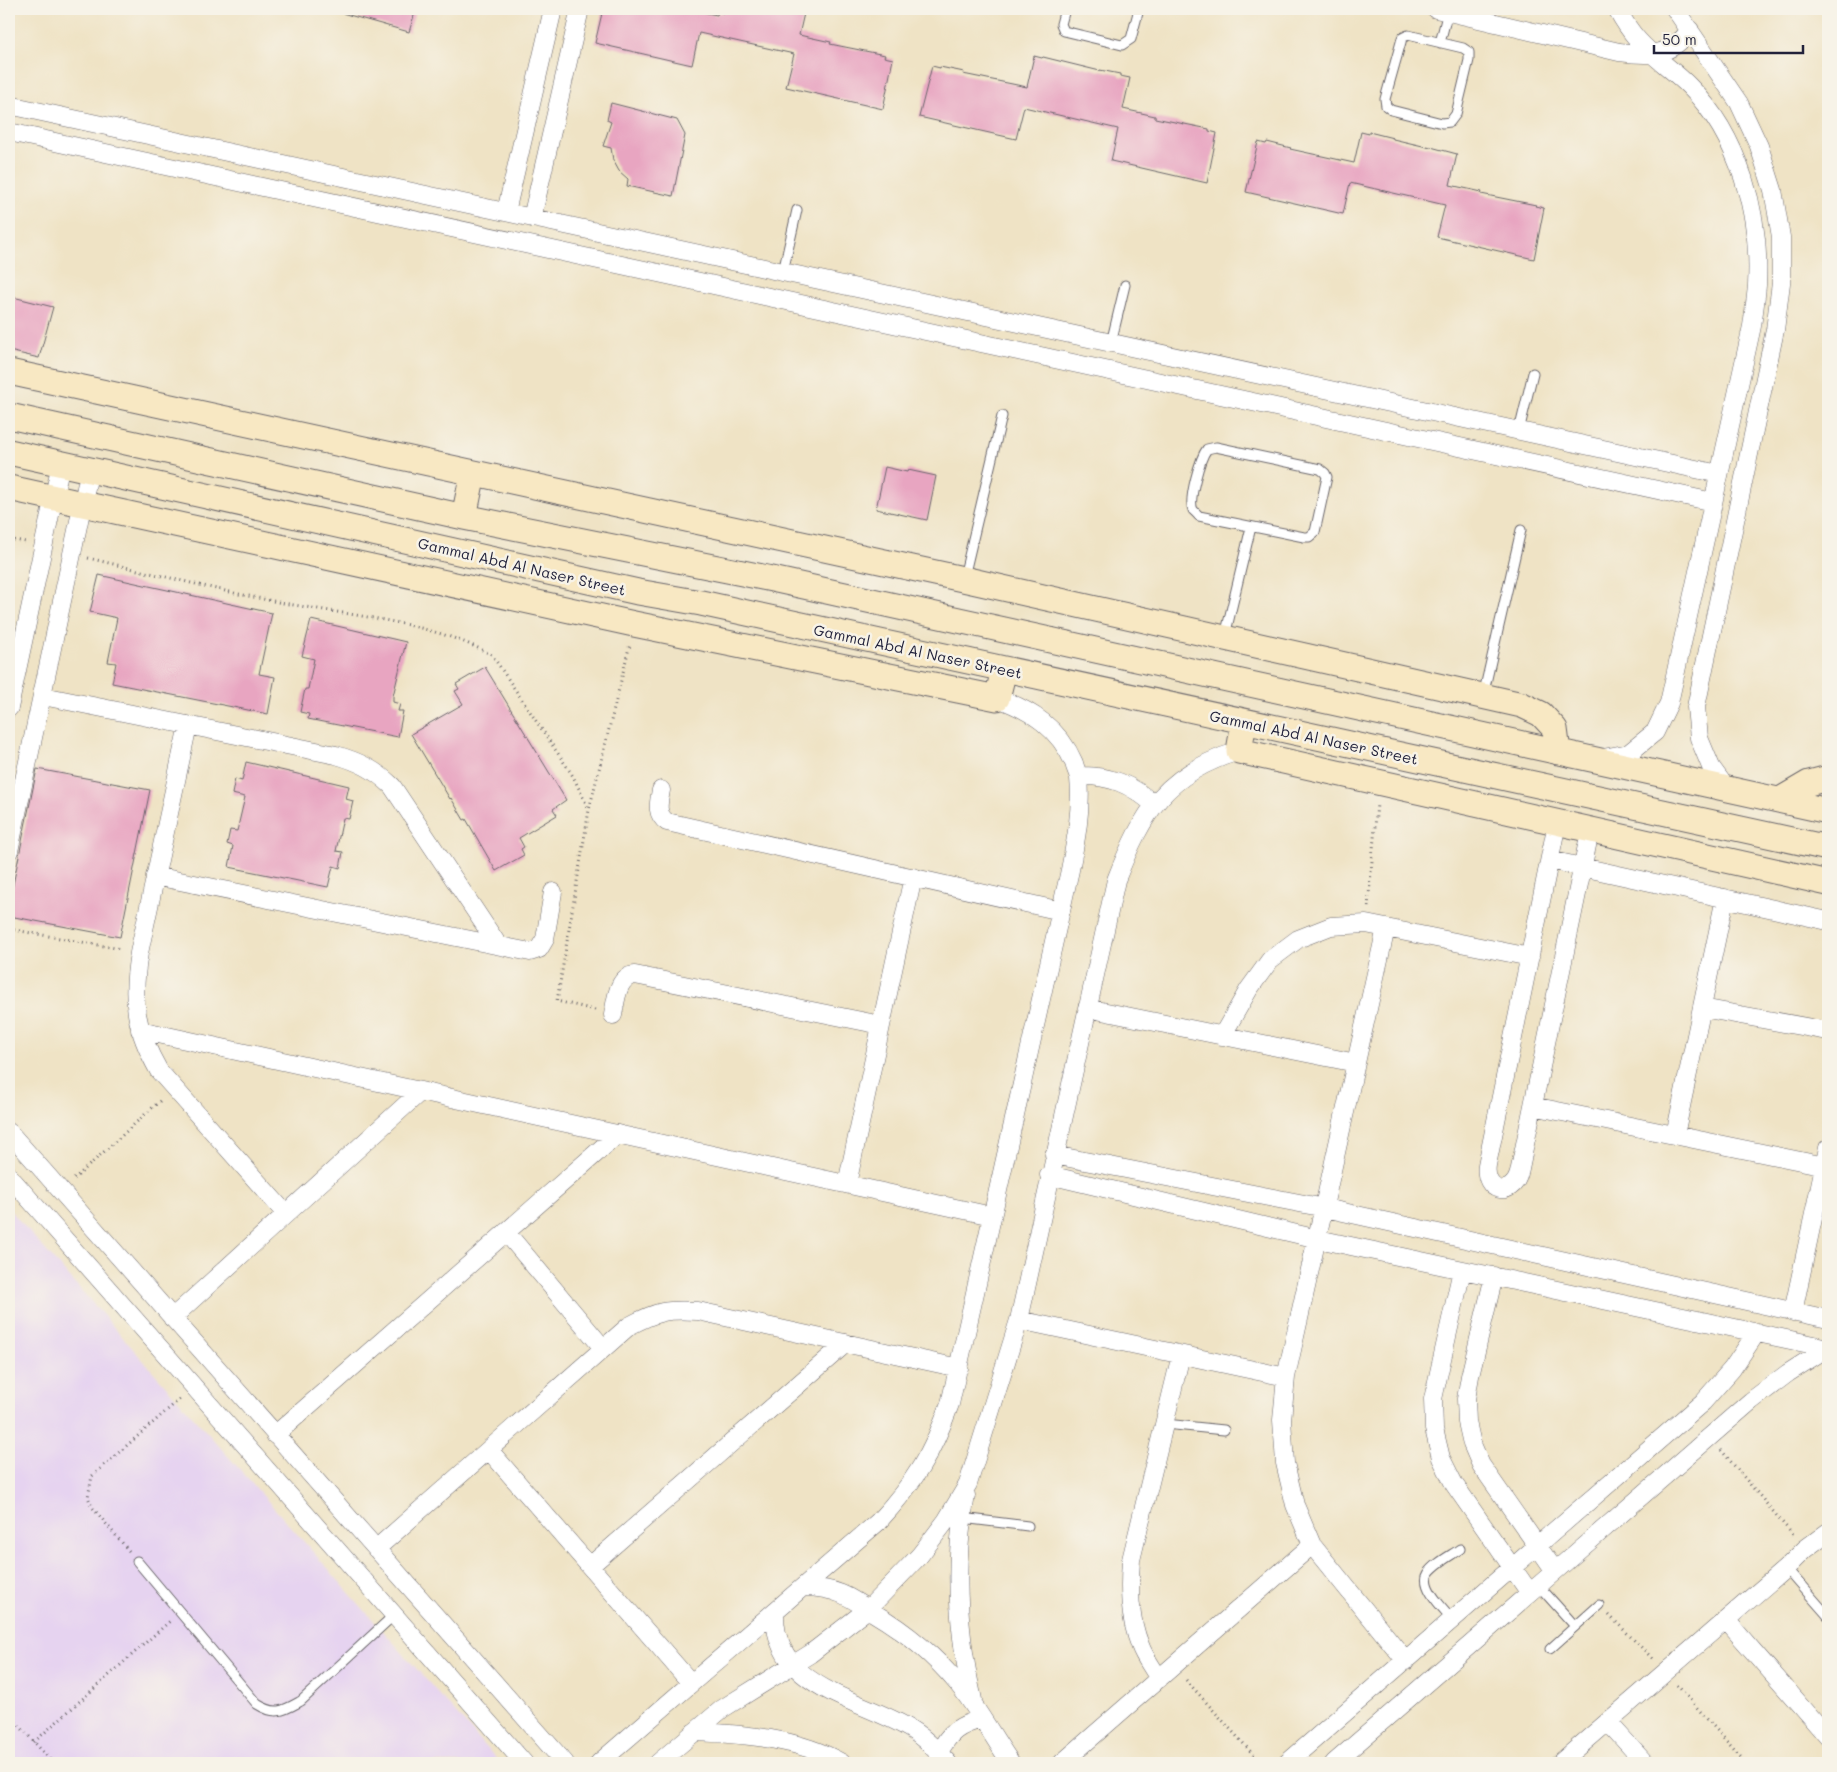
<svg xmlns="http://www.w3.org/2000/svg" width="1837" height="1772" viewBox="0 0 1837 1772" font-family="Mali,sans-serif">
<style>
.built{fill:#e6d3f0}
.building{fill:#e8a5c1}
.lines{fill:none;stroke-linecap:round;stroke-linejoin:round}
.lane-casing{stroke:#6a666b;stroke-width:11}
.street-casing{stroke:#6a666b;stroke-width:19}
.secondary-casing{stroke:#6a666b;stroke-width:27}
.path{stroke:#6a666b;stroke-width:3;stroke-dasharray:1 4;stroke-linecap:butt}
.lane{stroke:#fff;stroke-width:9}
.street{stroke:#fff;stroke-width:18}
.secondary{stroke:#f8e8c3;stroke-width:25}
.labels{text-anchor:middle;dominant-baseline:central;stroke-width:5;stroke-linejoin:round;paint-order:stroke}
.street-label{font-size:15px;fill:#22223b;stroke:#f7f3e8}
</style>
<rect width="100%" height="100%" fill="#f7f3e8"/>
<filter id="ink" filterUnits="userSpaceOnUse"><feTurbulence type="fractalNoise" baseFrequency=".02" numOctaves="2"/><feDisplacementMap in="SourceGraphic" scale="10" xChannelSelector="R" yChannelSelector="G"/><feConvolveMatrix kernelMatrix="1 2 1 2 8 2 1 2 1" color-interpolation-filters="sRGB"/></filter>
<filter id="wash" filterUnits="userSpaceOnUse"><feTurbulence type="fractalNoise" baseFrequency=".0096" numOctaves="4" result="noise"/><feDisplacementMap in="SourceGraphic" scale="20" xChannelSelector="R" yChannelSelector="G"/><feGaussianBlur stdDeviation="1.12" result="paint"/><feColorMatrix in="noise" values="0 0 0 0 0 0 0 0 0 0 0 0 0 0 0 0 0 1.4 0 .05"/><feComposite in="paint" operator="in"/></filter>
<g filter="url(#wash)">
<rect width="100%" height="100%" fill="#efe3c5"/>
<path class="built" d="M 9,1209 L 500,1763 L 9,1763 Z"/>
<g id="blocks">
<path class="building" d="M 342,9 L 416,9 L 409,32 L 342,13 Z
M 603,9 L 687,9 L 717,15 L 718,12 L 723,13 L 724,9 L 805,9 L 799,35 L 831,42 L 830,44 L 885,55 L 884,57 L 893,59 L 883,109 L 786,87 L 794,54 L 699,33 L 692,65 L 595,43 Z
M 1034,56 L 1042,58 L 1043,57 L 1100,71 L 1100,70 L 1120,74 L 1120,76 L 1130,78 L 1123,109 L 1155,116 L 1155,118 L 1209,129 L 1209,131 L 1217,133 L 1207,183 L 1111,161 L 1118,129 L 1024,107 L 1016,139 L 919,117 L 932,66 L 940,68 L 940,67 L 964,72 L 963,74 L 1027,87 Z
M 611,103 L 677,120 L 685,135 L 673,196 L 627,186 L 628,179 L 619,171 L 613,160 L 611,148 L 603,146 L 611,122 L 607,120 Z
M 1361,132 L 1369,134 L 1369,132 L 1393,138 L 1393,139 L 1427,147 L 1427,146 L 1457,154 L 1450,185 L 1482,192 L 1481,194 L 1536,205 L 1535,206 L 1544,208 L 1534,259 L 1437,237 L 1445,205 L 1350,183 L 1343,214 L 1246,192 L 1258,142 L 1266,144 L 1267,142 L 1291,148 L 1290,149 L 1354,163 Z
M 9,296 L 53,307 L 39,358 L 9,351 Z
M 885,467 L 907,472 L 908,470 L 936,476 L 927,520 L 876,509 Z
M 99,575 L 272,613 L 259,674 L 275,677 L 268,714 L 112,683 L 116,663 L 108,662 L 117,618 L 90,612 Z
M 311,620 L 406,642 L 393,696 L 393,702 L 400,704 L 398,711 L 403,711 L 398,737 L 308,719 L 309,714 L 300,712 L 305,689 L 308,689 L 314,659 L 302,656 Z
M 485,667 L 566,800 L 553,809 L 557,815 L 519,838 L 524,847 L 521,849 L 524,855 L 496,871 L 466,819 L 464,820 L 451,798 L 450,799 L 411,734 L 463,704 L 455,691 L 459,689 L 456,684 Z
M 246,762 L 349,786 L 346,799 L 353,801 L 349,819 L 343,818 L 336,851 L 343,852 L 340,868 L 333,866 L 328,887 L 229,867 L 233,846 L 227,844 L 230,830 L 237,831 L 245,797 L 232,794 L 235,779 L 242,781 Z
M 37,769 L 150,790 L 120,937 L 9,916 L 9,904 Z"/>
</g>
</g>
<g filter="url(#ink)">
<use href="#blocks" fill-opacity="0" stroke="#6a666b" stroke-width="1"/>
<g class="lines">
<g class="lane-casing">
<path id="lane" d="M 1065,9 L 1061,24 L 1064,31 L 1122,45 L 1131,39 L 1139,9
M 1408,35 L 1463,48 L 1469,52 L 1469,60 L 1456,114 L 1450,122 L 1442,123 L 1391,110 L 1386,106 L 1385,99 L 1401,42 L 1402,38 Z
M 1440,43 L 1448,11
M 783,272 L 797,210
M 1111,343 L 1125,285
M 1519,431 L 1533,373
M 1216,447 L 1320,469 L 1325,473 L 1327,477 L 1315,532 L 1309,537 L 1304,537 L 1199,516 C 1199,516 1194,511 1193,510 C 1188,500 1200,458 1207,449 Z
M 964,577 L 1002,416
M 1225,636 L 1251,527
M 1483,696 L 1521,530
M 1165,1424 L 1224,1430
M 962,1518 L 1028,1526
M 137,1561 L 257,1704 C 276,1716 283,1711 301,1701 L 394,1615
M 1786,1568 L 1828,1616
M 1539,1586 L 1575,1626
M 1453,1620 C 1445,1610 1420,1587 1428,1574 C 1434,1564 1450,1556 1460,1549
M 1550,1649 L 1599,1605"/>
</g>
<g class="street-casing">
<path id="street" d="M 1436,9 L 1619,52 C 1650,56 1670,57 1690,30
M 1675,9 L 1739,103 L 1759,146 L 1773,190 L 1781,237 L 1781,283 L 1775,330 L 1696,707 L 1699,738 L 1711,767 L 1727,789
M 9,105 L 1719,474
M 9,132 L 1713,502
M 506,212 L 553,9
M 532,218 L 580,9
M 43,696 L 336,755 C 360,762 374,769 392,786 L 498,945
M 9,708 L 61,463
M 188,725 L 139,953 C 131,1000 135,1029 159,1071 L 286,1214
M 1603,758 L 1629,753 L 1655,732 L 1669,703 L 1752,326 C 1754,312 1756,298 1757,285 C 1761,215 1739,136 1689,86 C 1673,70 1653,57 1638,40 C 1630,31 1623,20 1617,9
M 1079,776 C 1109,775 1132,784 1154,805
M 661,790 C 659,802 655,814 667,822 L 1061,911
M 1557,823 L 1487,1165 C 1483,1192 1512,1199 1519,1173 L 1590,831
M 9,851 L 90,469
M 1550,860 L 1828,921
M 155,876 L 530,952 L 539,949 L 545,939 L 553,892
M 1386,928 L 1286,1377 L 1282,1420 L 1285,1463 L 1295,1505 L 1312,1545 L 1406,1661
M 1087,1008 L 1356,1063
M 1702,1008 L 1828,1031
M 613,1015 C 616,1001 617,976 635,975 L 881,1025
M 140,1030 L 992,1216
M 1222,1036 L 1249,989 L 1270,960 L 1298,939 L 1331,926 L 1366,924 L 1530,957
M 1533,1106 L 1825,1166
M 9,1132 L 565,1763
M 1675,1135 L 1725,898
M 1054,1155 L 1325,1208 L 1828,1319
M 1049,1175 L 1318,1239 L 1828,1348
M 9,1176 L 524,1763
M 847,1184 L 913,877
M 506,1232 L 603,1348
M 1462,1270 L 1433,1399 L 1434,1429 L 1441,1458 L 1454,1484 L 1530,1593
M 1494,1276 L 1470,1376 L 1466,1399 L 1467,1422 L 1472,1444 L 1481,1465 L 1555,1571
M 1793,1312 L 1828,1148
M 172,1318 L 421,1091
M 1019,1320 L 1286,1377
M 275,1435 L 618,1134
M 489,1450 L 691,1683
M 966,1495 C 953,1564 957,1631 973,1700
M 376,1549 L 629,1326 C 657,1311 667,1309 698,1311 L 959,1368
M 590,1566 L 846,1343
M 804,1587 C 837,1588 848,1596 874,1613 C 906,1632 934,1655 958,1684 C 978,1709 993,1737 1011,1763
M 775,1611 C 772,1686 854,1697 905,1726 C 921,1734 936,1750 948,1763
M 1726,1620 L 1828,1737
M 1159,1679 C 1153,1668 1144,1657 1140,1645 C 1129,1617 1129,1589 1131,1560 L 1181,1355
M 1608,1722 L 1645,1763
M 694,1732 C 744,1734 798,1738 842,1763
M 939,1753 C 949,1732 959,1725 982,1719
M 599,1763 L 878,1522 C 914,1483 932,1454 950,1404 L 1070,870 C 1076,840 1082,809 1079,778 C 1078,773 1075,768 1074,763 C 1059,728 1031,710 997,698
M 658,1763 L 722,1709 L 810,1654 L 868,1609 L 920,1555 L 946,1521 L 968,1484 L 1019,1320 L 1116,880 C 1143,812 1165,773 1239,751
M 1062,1763 L 1312,1545
M 1287,1763 L 1703,1402 L 1732,1369 L 1757,1332
M 1334,1763 L 1751,1401 L 1788,1373 L 1827,1348
M 1560,1763 L 1786,1568 L 1805,1549 L 1828,1532"/>
</g>
<g class="secondary-casing">
<path id="secondary" d="M 9,372 L 972,581 L 1522,705 L 1541,714 L 1555,729 L 1558,752
M 9,416 L 464,517 L 772,579 L 1828,811
M 9,452 L 638,592 L 701,603 L 1828,848
M 9,488 L 634,624 L 997,698 L 1004,670
M 464,517 L 473,473
M 1244,722 L 1239,751 L 1828,883
M 1780,800 L 1809,783 L 1828,778"/>
</g>
<path class="path" d="M 9,539 L 26,542
M 88,558 C 152,573 215,590 278,602 C 349,616 427,620 492,655 L 573,776 L 589,810
M 1368,907 L 1377,804
M 9,929 L 121,949
M 595,1010 L 557,1001 L 589,810 L 630,644
M 74,1179 L 162,1099
M 1721,1450 L 1793,1535
M 129,1551 L 92,1507 L 88,1497 L 92,1476 L 180,1399
M 1609,1615 L 1654,1660
M 1186,1680 L 1261,1763
M 1677,1685 L 1746,1763
M 9,1714 L 53,1763
M 34,1742 L 170,1621"/>
<use href="#lane" class="lane"/>
<use href="#street" class="street"/>
<use href="#secondary" class="secondary"/>
</g>
</g>
<g class="labels">
<g class="street-label">
<text transform="translate(522 566) rotate(13)">Gammal Abd Al Naser Street</text>
<text transform="translate(918 651) rotate(12)">Gammal Abd Al Naser Street</text>
<text transform="translate(1314 737) rotate(12)">Gammal Abd Al Naser Street</text>
</g>
</g>
<rect width="1837" height="1772" fill="none" stroke="#f7f3e8" stroke-width="30"/>
<path d="M1654 45v8h149v-8" fill="none" stroke="#22223b" stroke-width="2.5"/>
<text x="1662" y="45" font-size="15" fill="#22223b" stroke="#f7f3e8" stroke-width="4" paint-order="stroke">50 m</text>
</svg>
